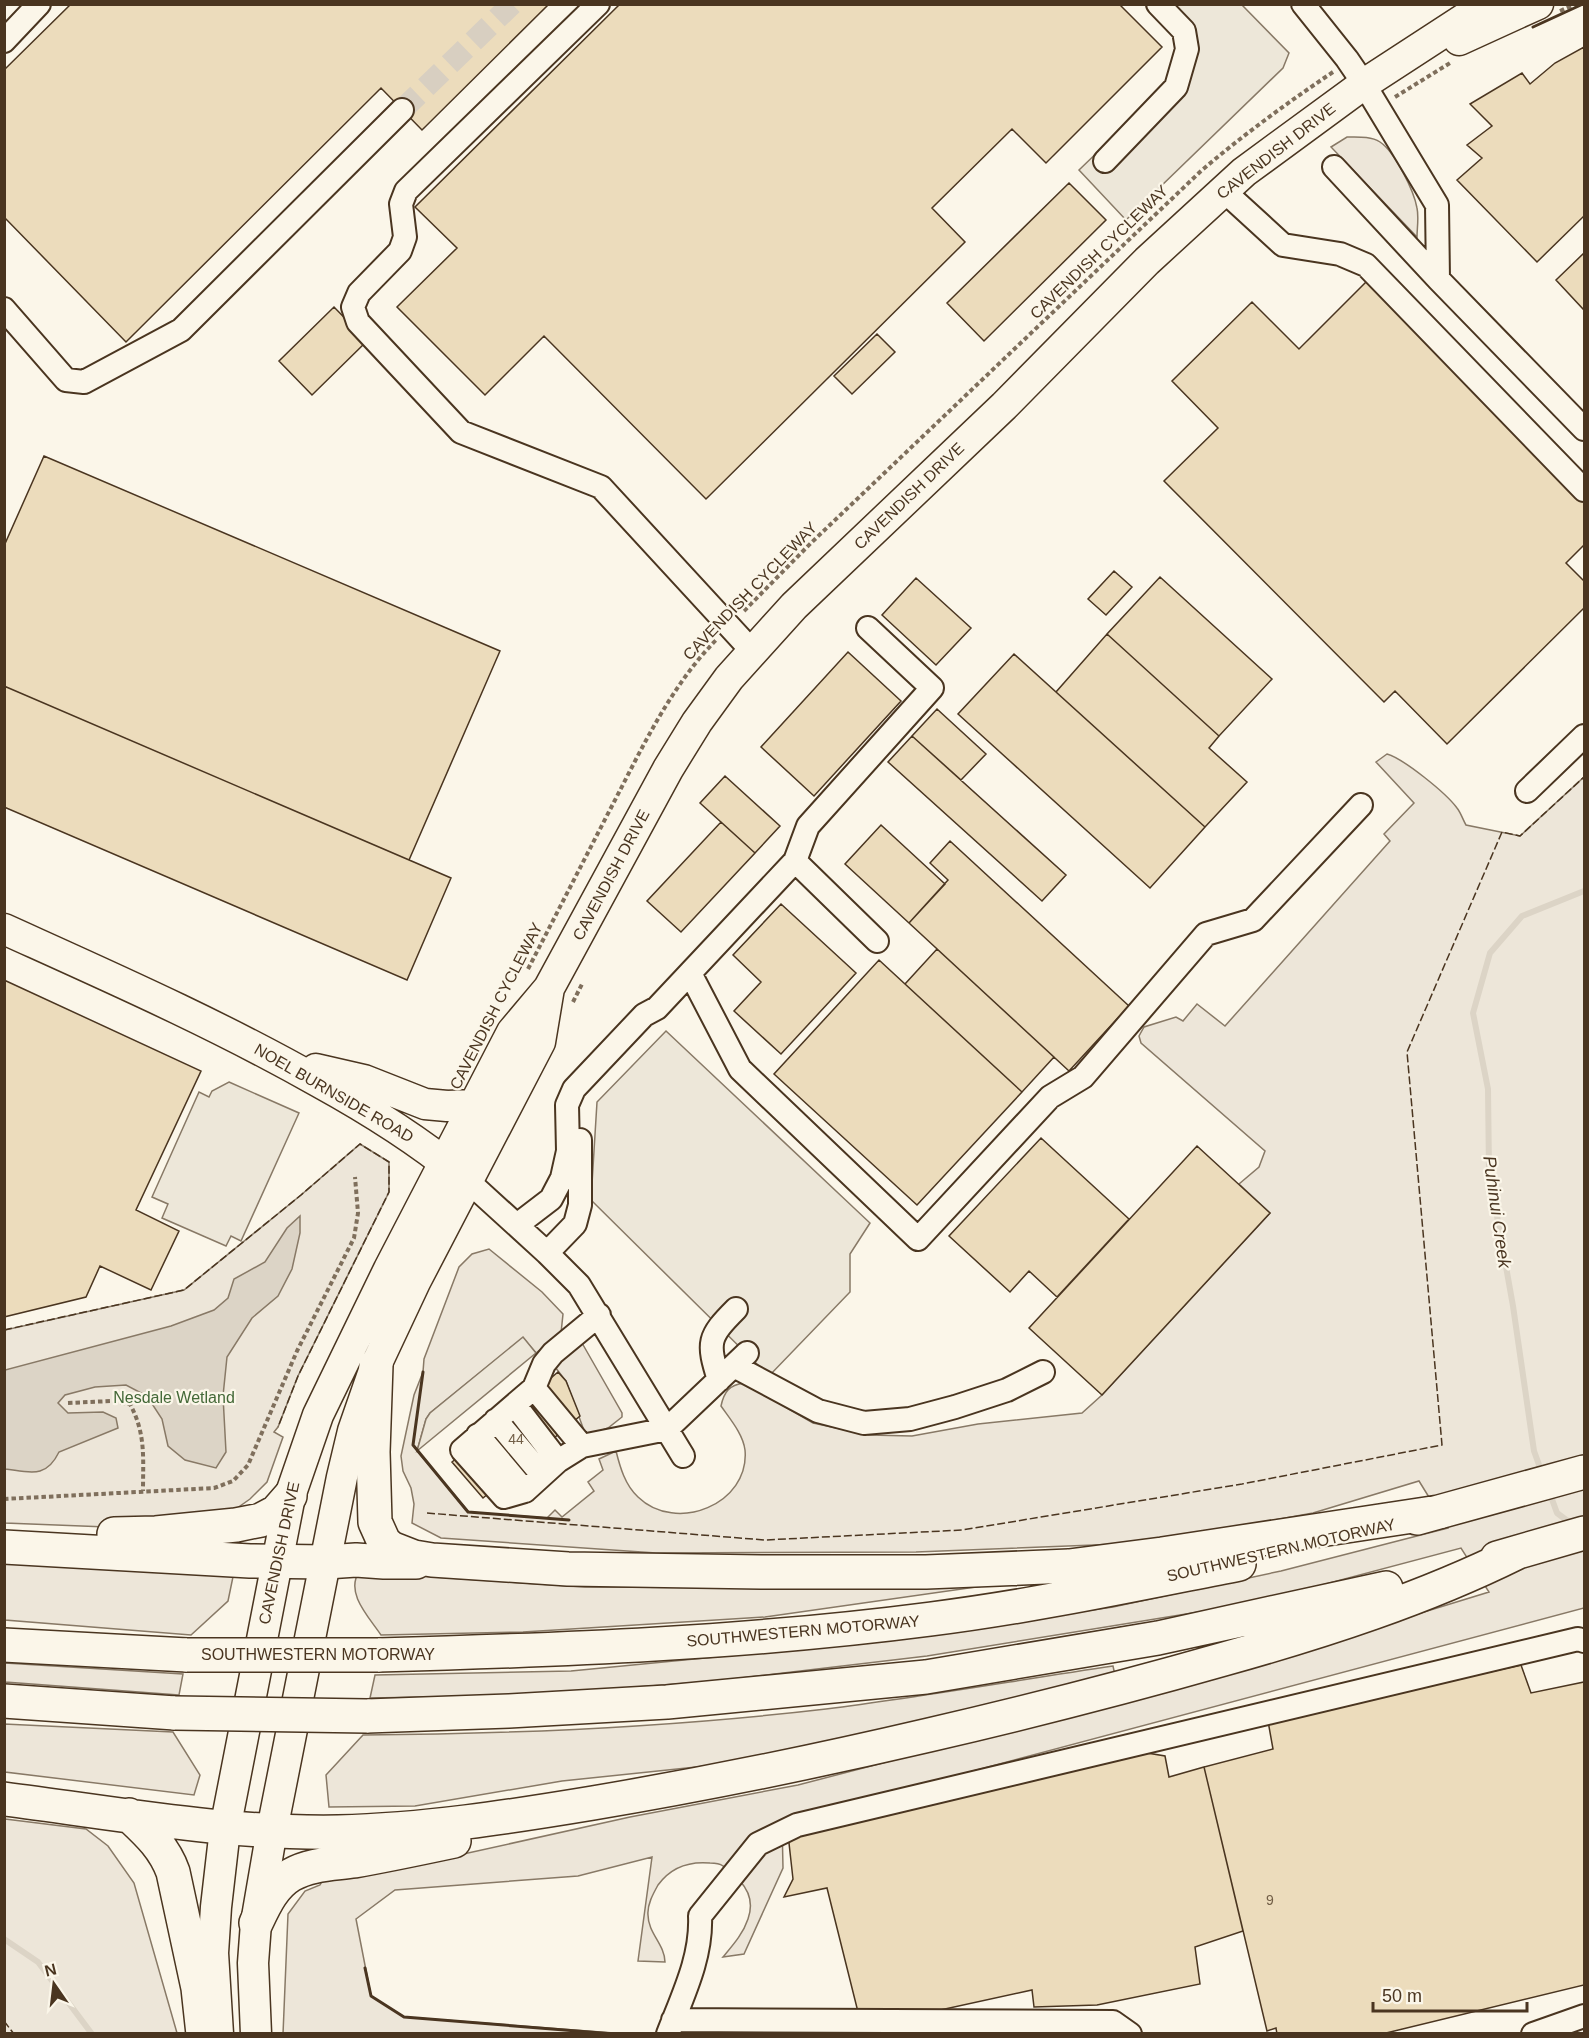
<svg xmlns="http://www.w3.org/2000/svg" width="1589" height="2038" viewBox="0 0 1589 2038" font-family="Arial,sans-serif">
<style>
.green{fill:#ede6d9;stroke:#887966;stroke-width:1.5}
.parking{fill:#ede7d9;stroke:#887966;stroke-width:1.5}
.water{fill:#dcd4c6;stroke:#887966;stroke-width:1.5}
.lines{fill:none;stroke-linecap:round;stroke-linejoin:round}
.stream{stroke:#dcd4c6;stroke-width:6}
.building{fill:#ecdcbc;stroke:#4a3520;stroke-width:1.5}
.minor-tunnel{stroke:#d8cfc1;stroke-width:22;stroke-dasharray:22 11;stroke-linecap:butt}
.minor-casing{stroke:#4a3520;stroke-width:26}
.major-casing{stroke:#4a3520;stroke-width:33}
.highway-casing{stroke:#4a3520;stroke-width:36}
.path{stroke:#7f6f5c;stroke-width:4;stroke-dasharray:4.5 3;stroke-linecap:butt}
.minor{stroke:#fbf6e9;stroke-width:22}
.major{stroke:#fbf6e9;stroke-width:30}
.highway{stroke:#fbf6e9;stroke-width:33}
.highway-bridge-casing{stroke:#4a3520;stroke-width:36;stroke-linecap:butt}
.highway-bridge{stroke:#fbf6e9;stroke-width:33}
.fence{stroke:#4a3520;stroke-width:1.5;stroke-dasharray:8 3;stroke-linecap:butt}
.wall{stroke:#4a3520;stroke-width:3}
.labels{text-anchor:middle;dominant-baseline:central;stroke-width:4.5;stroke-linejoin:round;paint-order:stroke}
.number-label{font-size:14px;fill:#725f47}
.street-label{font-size:16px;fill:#4a3520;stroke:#fbf6e9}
.park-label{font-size:16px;fill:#436837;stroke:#fbf6e9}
.water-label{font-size:18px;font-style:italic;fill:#4a3520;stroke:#fbf6e9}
</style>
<rect width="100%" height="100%" fill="#fbf6e9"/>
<path class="green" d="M 1347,137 C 1358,137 1371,136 1380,142 C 1395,152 1414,191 1417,208 C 1419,217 1417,228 1417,237 L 1331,147 Z
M 1387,754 C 1404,759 1446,793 1457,808 C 1461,813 1463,820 1466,825 L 1520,836 L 1584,777 L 1584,1608 L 782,1822 L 783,1868 L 744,1954 L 723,1957 C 733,1945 743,1934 748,1919 C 753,1905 750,1892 740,1881 C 735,1875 730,1869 723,1866 C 719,1863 715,1863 710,1863 C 688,1861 671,1867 658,1885 C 653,1894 647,1905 648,1915 C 648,1933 665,1945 665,1962 L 638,1961 L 652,1857 L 578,1876 L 395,1890 L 356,1919 L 371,1996 L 404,2017 L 614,2033 L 283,2034 L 288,1914 L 305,1891 L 320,1885 L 325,1876 L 459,1855 L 630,1817 L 798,1785 L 1209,1678 L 1489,1592 L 1461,1548 L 1254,1603 L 927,1656 L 716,1681 L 531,1695 L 370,1698 L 375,1675 L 571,1671 L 878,1641 L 1113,1607 L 1281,1571 L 1448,1528 L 1419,1481 L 1313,1513 L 1146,1543 L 916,1552 L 656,1553 L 441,1538 L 412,1523 L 414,1504 L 411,1488 L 403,1471 L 401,1456 L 414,1395 L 423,1372 L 424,1359 L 459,1267 L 472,1254 L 489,1249 L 542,1292 L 563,1314 L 561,1333 L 536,1353 L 523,1338 L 430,1413 L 426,1419 L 417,1451 L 469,1512 L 547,1518 L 555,1510 L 562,1517 L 594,1491 L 588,1482 L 603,1470 L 599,1459 L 616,1451 C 620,1467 625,1485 638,1497 C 676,1534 750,1504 745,1450 C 743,1434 730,1419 721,1406 C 724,1392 729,1385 744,1383 L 813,1423 L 869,1435 L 912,1436 L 978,1424 L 1082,1413 L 1102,1395 L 1270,1213 L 1239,1184 L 1259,1167 L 1265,1151 L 1141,1043 L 1139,1036 L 1144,1027 L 1176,1017 L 1183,1021 L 1197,1004 L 1225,1026 L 1390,841 L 1384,834 L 1414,803 L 1376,762 Z
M 360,1144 L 389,1162 L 389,1192 L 298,1376 L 278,1427 L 274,1432 L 283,1437 L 267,1482 L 250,1499 L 230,1513 L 107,1527 L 5,1523 L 5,1330 L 184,1290 L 301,1195 Z
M 582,1343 L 622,1413 L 622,1417 L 608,1428 L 586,1436 L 566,1381 L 555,1367 Z
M 4,1558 L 234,1572 L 228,1601 L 191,1635 L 5,1620 Z
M 359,1572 L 585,1587 L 815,1588 L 1047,1577 L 765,1617 L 523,1632 L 381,1635 C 369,1617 345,1593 359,1572 Z
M 5,1663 L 183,1674 L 179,1695 L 5,1682 Z
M 1113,1666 L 1116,1680 L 725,1764 L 562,1781 L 415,1806 L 329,1807 L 326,1775 L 363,1735 C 518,1734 672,1727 826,1709 C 922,1697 1018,1680 1113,1666 Z
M 4,1724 L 173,1732 L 200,1775 L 194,1795 L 5,1772 Z
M 5,1819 L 86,1829 L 108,1846 L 134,1883 L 177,2033 L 5,2033 Z"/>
<path class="parking" d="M 1166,5 L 1242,5 L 1289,53 L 1283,68 L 1126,220 L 1079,170 L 1190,63 Z
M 666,1031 L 870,1223 L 850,1254 L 850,1292 L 769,1376 L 591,1200 L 597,1102 Z
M 229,1082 L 299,1113 L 241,1241 L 231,1236 L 226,1246 L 162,1218 L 168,1204 L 152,1197 L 199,1092 L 209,1097 L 212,1091 Z
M 523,1337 L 536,1353 L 417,1451 L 426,1419 L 430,1413 Z"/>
<path class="water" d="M 300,1216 L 300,1233 L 292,1269 L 278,1296 L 252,1318 L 227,1357 L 223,1396 L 226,1452 L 216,1468 L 185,1460 L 168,1446 L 162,1419 L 147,1396 L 126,1385 L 95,1387 L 65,1395 L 58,1403 L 68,1413 L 103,1412 L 116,1418 L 118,1428 L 59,1452 C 46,1479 30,1472 5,1469 L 5,1370 L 171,1326 L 214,1310 L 228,1298 L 234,1279 L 265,1262 L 287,1228 Z"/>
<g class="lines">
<path class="stream" d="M 1542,1473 L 1534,1451 L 1513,1306 L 1489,1171 L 1488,1089 L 1473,1013 L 1490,953 L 1522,916 L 1584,891
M 1549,1491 L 1557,1513 L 1573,1525
M 4,1939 L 38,1962 L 92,2034"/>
</g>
<path class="building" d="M 71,4 L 549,4 L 422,130 L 381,88 L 126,342 L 4,217 L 4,70 Z
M 620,4 L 1119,4 L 1162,47 L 1046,163 L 1012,129 L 932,208 L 965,242 L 706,499 L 544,336 L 485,395 L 397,307 L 457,248 L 415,207 Z
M 1584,47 L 1584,216 L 1537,262 L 1457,180 L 1482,158 L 1467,145 L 1492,126 L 1470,104 L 1522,73 L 1530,84 L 1555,63 Z
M 1069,183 L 1106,220 L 984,341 L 947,303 Z
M 1584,253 L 1584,310 L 1556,280 Z
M 1369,279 L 1584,496 L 1584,545 L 1566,563 L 1584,581 L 1584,608 L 1447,744 L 1395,691 L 1384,702 L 1164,481 L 1218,428 L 1172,381 L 1252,302 L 1299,349 Z
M 334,307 L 367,341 L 312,395 L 279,361 Z
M 877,334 L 895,352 L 852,394 L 834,376 Z
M 44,456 L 500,651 L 409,860 L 4,686 L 4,546 Z
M 1114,571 L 1132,587 L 1106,615 L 1088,599 Z
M 1160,577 L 1272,679 L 1219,736 L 1107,634 Z
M 916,578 L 971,628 L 936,665 L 882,615 Z
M 1107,634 L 1219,736 L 1209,748 L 1247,782 L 1205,827 L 1056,692 Z
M 848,652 L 901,701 L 814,796 L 761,747 Z
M 1014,654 L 1205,827 L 1150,888 L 958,714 Z
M 4,686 L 451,878 L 407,980 L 4,807 Z
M 937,709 L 986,754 L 961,780 L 912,736 Z
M 912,736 L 1066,875 L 1042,901 L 888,762 Z
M 725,776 L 780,826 L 755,853 L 700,803 Z
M 721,822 L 755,853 L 681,932 L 647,901 Z
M 881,825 L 945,884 L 909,923 L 845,864 Z
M 950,841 L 1129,1006 L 1069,1071 L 909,923 L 948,880 L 930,863 Z
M 781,904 L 856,973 L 781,1054 L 734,1011 L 761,982 L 733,955 Z
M 937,949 L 1054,1057 L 1022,1092 L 905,984 Z
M 879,960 L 1022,1092 L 917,1205 L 774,1074 Z
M 4,980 L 201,1071 L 136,1210 L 179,1231 L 151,1290 L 100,1266 L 86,1297 L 4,1317 Z
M 1041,1138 L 1129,1219 L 1057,1297 L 1029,1271 L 1010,1292 L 949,1236 Z
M 1197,1146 L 1270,1213 L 1102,1395 L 1029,1328 Z
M 558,1372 L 566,1381 L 580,1416 L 483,1498 L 452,1462 Z
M 1521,1665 L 1531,1693 L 1584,1682 L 1584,1985 L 1382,2034 L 1277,2034 L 1276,2028 L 1267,2031 L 1204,1767 L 1273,1749 L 1268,1721 Z
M 1135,1751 L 1165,1756 L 1169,1777 L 1204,1767 L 1243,1931 L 1195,1947 L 1200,1984 L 1097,2005 L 1034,2007 L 1032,1990 L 913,2016 L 859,2016 L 827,1888 L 784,1897 L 793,1879 L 788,1834 Z"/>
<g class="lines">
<path class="minor-tunnel" d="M 402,110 L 512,4"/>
<g class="minor-casing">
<path id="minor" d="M 598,4 L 406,191 L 401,204 L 405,237 L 400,251 L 359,293 L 353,307 L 358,322 L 461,432 L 601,487 L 753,652
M 1303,4 L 1347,59 L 1364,84 L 1437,205 L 1438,279 L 1584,429
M 4,41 L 39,4
M 1105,161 L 1176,87 L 1187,49 L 1184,31 L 1158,4
M 1334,167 L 1438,279
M 1224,191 L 1283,245 L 1340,254 L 1366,265 L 1584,490
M 4,309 L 66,380 L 84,382 L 181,330 L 402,110
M 1527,791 L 1584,736
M 795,861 L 877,941
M 690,973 L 740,1069 L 918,1239 L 1050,1097 L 1083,1077 L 1206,934 L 1253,920 L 1361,805
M 468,1181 L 547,1253 L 579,1285 L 683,1456
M 517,1225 L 551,1199 L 562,1178 L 568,1151 L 567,1105 L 574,1089 L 644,1015 L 657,1008 L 795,861 L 808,826 L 932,688 L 868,628
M 547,1253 L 575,1224 L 580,1205 L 580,1140
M 599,1315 L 553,1353 L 544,1364 L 534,1388 L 462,1450 L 504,1497 L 525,1491 L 558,1461 L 582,1446 L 667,1429 L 747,1353
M 734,1366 L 818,1411 L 864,1423 L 910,1419 L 955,1407 L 1007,1390 L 1043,1372
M 719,1380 C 707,1342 708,1337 736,1309
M 534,1388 L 582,1446
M 515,1405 L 558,1461
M 496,1420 L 542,1475
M 478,1435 L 525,1491
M 673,2020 L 1113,2022 L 1130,2034
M 668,2034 C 683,1995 702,1957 700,1916 L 758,1844 L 797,1825 L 1578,1639 L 1584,1641
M 1533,2034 L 1584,2016"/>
</g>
<g class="major-casing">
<path id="major" d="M 1459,40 L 1538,4
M 4,929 C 110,977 217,1024 319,1082 C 368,1109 415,1138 459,1174
M 316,1069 L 364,1080 L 425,1104 L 447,1106 L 475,1105
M 218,2034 L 213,1953 L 216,1907 L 225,1829 L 290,1496 L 318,1415 L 389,1269 L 512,1032 L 549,988 L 668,769 L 697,722 L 729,678 L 794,606 L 1004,406 L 1147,261 L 1244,172 L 1364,84 L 1487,4
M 256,2034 L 253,1963 L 256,1923 L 272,1830 L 342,1477 L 353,1431 L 376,1365 L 415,1282 L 540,1042 L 549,988"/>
</g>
<g class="highway-casing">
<path id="highway" d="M 376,1365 L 373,1452 L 375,1522 L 384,1542 L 391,1548 L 414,1557 L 432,1560 L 568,1569 L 761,1572 L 926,1572 L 1069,1566 L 1162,1554 L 1439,1512
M 1417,1518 L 1584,1472
M 114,1534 L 156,1533 L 236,1525 L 261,1520 L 276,1512 L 290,1496
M 4,1547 L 250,1561 L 326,1562 L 356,1560 L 384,1562 L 416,1562
M 1497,1558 L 1584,1533
M 4,1645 L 187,1655
M 378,1655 C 562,1650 747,1643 931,1619 C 1034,1606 1137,1584 1239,1564
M 4,1701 L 175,1713
M 367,1716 L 509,1711 L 667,1702 L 926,1677 L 1158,1638 L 1386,1588
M 4,1799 C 115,1813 226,1834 338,1832 C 423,1830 509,1817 593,1803 C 706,1784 818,1761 929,1735 C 1028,1712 1126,1687 1224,1659 C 1324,1631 1423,1599 1516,1553
M 129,1815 C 147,1832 164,1847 173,1872 L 198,1988 L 203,2034
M 256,1923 C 265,1904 273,1886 291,1875 C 310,1864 333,1864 354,1861 C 388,1855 421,1848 454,1841"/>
</g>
<path class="path" d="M 1560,11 L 1576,4
M 1395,97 L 1450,63
M 744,611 L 811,543 L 1201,171 C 1243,135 1287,103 1333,72
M 528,969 C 557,913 585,858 614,802 C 643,746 671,686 716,640
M 573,1002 L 583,982
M 68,1403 L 111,1401 L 130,1404 C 146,1434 143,1458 143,1491
M 4,1499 L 214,1488 L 233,1481 L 248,1465 L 297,1351 L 354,1238 L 358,1213 L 355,1177"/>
<use href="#minor" class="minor"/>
<use href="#major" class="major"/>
<use href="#highway" class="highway"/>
<g class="highway-bridge-casing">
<path id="highway-bridge" d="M 187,1655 L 378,1655
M 175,1713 L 367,1716"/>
</g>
<use href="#highway-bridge" class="highway-bridge"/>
<path class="fence" d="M 4,1330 L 184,1290 L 301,1195 L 360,1144 L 389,1162 L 389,1192 L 298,1376 L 278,1427
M 427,1513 L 765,1540 L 962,1530 L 1242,1484 L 1442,1445 L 1407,1052 L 1502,832 L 1520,836 L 1584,777
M 4,2021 L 14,2034"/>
<path class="wall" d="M 1533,27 L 1583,4
M 423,1372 L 413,1445 L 468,1512 L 569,1520
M 365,1968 L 371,1996 L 404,2017 L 614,2034"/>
</g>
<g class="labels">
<g class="number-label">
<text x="516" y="1439">44</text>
<text x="1270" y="1900">9</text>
</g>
<g class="street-label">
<text transform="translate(1276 151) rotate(-38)">CAVENDISH DRIVE</text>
<text transform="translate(1099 252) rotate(-44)">CAVENDISH CYCLEWAY</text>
<text transform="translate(909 496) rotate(-44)">CAVENDISH DRIVE</text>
<text transform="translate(750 591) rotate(-46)">CAVENDISH CYCLEWAY</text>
<text transform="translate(611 875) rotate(-62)">CAVENDISH DRIVE</text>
<text transform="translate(496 1006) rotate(-63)">CAVENDISH CYCLEWAY</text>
<text transform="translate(334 1093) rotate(30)">NOEL BURNSIDE ROAD</text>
<text transform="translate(1281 1550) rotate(-13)">SOUTHWESTERN MOTORWAY</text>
<text transform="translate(279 1553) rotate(-78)">CAVENDISH DRIVE</text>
<text transform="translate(803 1631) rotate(-5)">SOUTHWESTERN MOTORWAY</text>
<text x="318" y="1654">SOUTHWESTERN MOTORWAY</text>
</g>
<g class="park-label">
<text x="174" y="1397">Nesdale Wetland</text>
</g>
<g class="water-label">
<text transform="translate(1497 1212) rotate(82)">Puhinui Creek</text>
</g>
</g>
<rect width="1589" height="2038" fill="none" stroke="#4a3520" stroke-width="12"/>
<g transform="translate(54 1984) rotate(346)" stroke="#fbf6e9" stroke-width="4.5" paint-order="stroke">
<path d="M0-4.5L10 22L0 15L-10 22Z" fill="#4a3520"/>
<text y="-9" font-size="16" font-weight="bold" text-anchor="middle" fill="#4a3520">N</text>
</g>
<path d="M1373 2002v9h154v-9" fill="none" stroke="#4a3520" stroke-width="3"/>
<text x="1382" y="2002" font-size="18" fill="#4a3520" stroke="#fbf6e9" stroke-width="4.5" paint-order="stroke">50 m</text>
</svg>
